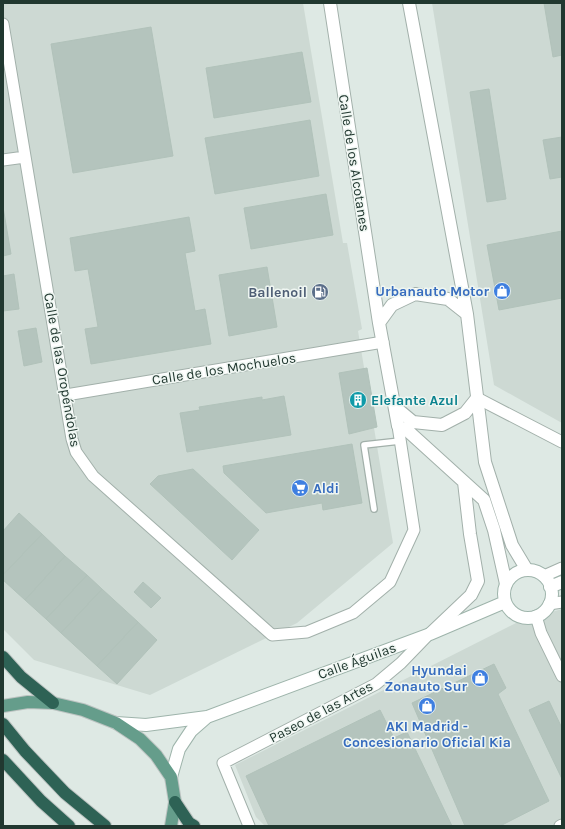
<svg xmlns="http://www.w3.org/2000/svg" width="565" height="829" viewBox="0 0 565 829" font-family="Karla,sans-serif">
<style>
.built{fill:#cdd9d3}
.building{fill:#b4c4bd;stroke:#b1c2ba}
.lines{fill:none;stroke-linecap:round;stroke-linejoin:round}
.service-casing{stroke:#a2b0aa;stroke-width:8}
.minor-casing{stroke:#a2b0aa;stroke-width:13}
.tertiary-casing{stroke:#a2b0aa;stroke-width:14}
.secondary-casing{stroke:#9eb4ab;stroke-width:14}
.primary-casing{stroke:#bcc3c1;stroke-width:14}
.motorway-casing{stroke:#bcc3c1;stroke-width:14}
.service{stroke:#fff;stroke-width:5.5}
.minor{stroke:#fff;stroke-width:11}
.tertiary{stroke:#fff;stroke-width:12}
.secondary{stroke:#fff;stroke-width:12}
.primary{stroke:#659d8b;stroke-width:12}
.motorway{stroke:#2e6255;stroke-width:12}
.labels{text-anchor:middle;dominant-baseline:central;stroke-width:3;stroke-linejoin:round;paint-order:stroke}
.street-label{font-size:14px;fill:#213830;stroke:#eff6f2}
.shop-label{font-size:14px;font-weight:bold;fill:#366cbe;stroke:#eff6f2;text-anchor:end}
.service-label{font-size:14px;font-weight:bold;fill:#4e5e75;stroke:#eff6f2;text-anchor:end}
.culture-label{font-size:14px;font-weight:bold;fill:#0d838f;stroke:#eff6f2;text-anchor:start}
</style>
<rect width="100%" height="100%" fill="#dee9e4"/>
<path class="built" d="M 3,3 L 303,3 L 343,243 L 347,243 L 362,329 L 358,331 L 393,543 L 297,623 L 150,695 L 34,660 L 3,629 Z
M 432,3 L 562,3 L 562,423 L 494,385 Z
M 562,609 L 562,826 L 265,826 L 256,817 L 235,765 L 518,622 Z"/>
<path class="building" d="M 544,3 L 561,3 L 562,55 L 553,57 Z
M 151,27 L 173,156 L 73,173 L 51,44 Z
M 302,52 L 311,102 L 214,118 L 206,68 Z
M 489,89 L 506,199 L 487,202 L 470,92 Z
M 310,120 L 319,176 L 215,194 L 205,138 Z
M 562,137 L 562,177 L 550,179 L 543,140 Z
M 326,194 L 333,235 L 251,249 L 244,208 Z
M 3,207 L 11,254 L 3,256 Z
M 189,217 L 195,251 L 185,253 L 195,311 L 205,309 L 211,344 L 91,364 L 85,329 L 98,327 L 88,269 L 75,271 L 70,238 Z
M 562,231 L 562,298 L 499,310 L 487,245 Z
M 267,267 L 277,327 L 229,336 L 219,275 Z
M 14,274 L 19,309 L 3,311 L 3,276 Z
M 36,328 L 42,362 L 24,366 L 18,331 Z
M 367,368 L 377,427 L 349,434 L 339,373 Z
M 284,396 L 291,435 L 187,452 L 180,413 L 200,410 L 199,407 L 262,397 L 262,400 Z
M 352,444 L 362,503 L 323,510 L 322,503 L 266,513 L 224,473 L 223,466 Z
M 193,469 L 259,530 L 232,560 L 150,484 L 158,476 Z
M 19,513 L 42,534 L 3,575 L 3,531 Z
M 42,534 L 65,556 L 25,600 L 3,580 L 3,575 Z
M 65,556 L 87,575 L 46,619 L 25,600 Z
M 87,575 L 102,589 L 61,633 L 46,619 Z
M 143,582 L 161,598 L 151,608 L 134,592 Z
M 102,589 L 138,622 L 97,666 L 61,633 Z
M 138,622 L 157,640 L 117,684 L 97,666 Z
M 494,664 L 506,688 L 498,694 L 549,801 L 500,826 L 465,826 L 412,703 Z
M 549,701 L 562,728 L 562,779 L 529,710 Z
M 380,710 L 394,738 L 407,732 L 452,826 L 269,826 L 246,776 Z"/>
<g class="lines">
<g class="service-casing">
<path id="service" d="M 374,509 L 364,445 L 400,441"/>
</g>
<g class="minor-casing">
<path id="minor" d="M 3,24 L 72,439 L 76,452 L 93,476 L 272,635 L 307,632 L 353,613 L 390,582 L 414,530 L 398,426
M 3,160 L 25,157
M 66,395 L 383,342
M 477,398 L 562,442
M 544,576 L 562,568
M 549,604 L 562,602
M 536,616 L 541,633 L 562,676
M 249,826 L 223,763 L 376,684 L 401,663 L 429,634
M 560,826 L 562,825"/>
</g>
<g class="tertiary-casing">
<path id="tertiary" d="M 330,3 L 379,323 L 398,426 L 408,431 L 484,500 L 494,530 L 506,584
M 409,3 L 467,314 L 485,462 L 512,545 L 527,570
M 379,323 L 392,305 L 415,294 L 448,299 L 467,314
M 395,407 L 413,422 L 442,425 L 465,413 L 477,398
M 431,633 L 471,595 L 478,581 L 470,534 L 464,482"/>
</g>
<g class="secondary-casing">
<path id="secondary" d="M504 594a24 24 0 1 1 48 0a24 24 0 1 1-48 0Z
M 550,587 L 562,582
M 116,723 L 146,725 L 207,717 L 430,634 L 505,602
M 171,777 L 179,749 L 191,731 L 207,717"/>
</g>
<g class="primary-casing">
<path id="primary" d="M 3,706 L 28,702 L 53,703 L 83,710 L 116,723 L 140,739 L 156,755 L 171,777 L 175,802 L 171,826"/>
</g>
<g class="motorway-casing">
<path id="motorway" d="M 3,657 L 21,677 L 53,703
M 3,724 L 25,751 L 65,793 L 105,826
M 3,760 L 41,801 L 69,826
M 175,802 L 189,823 L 194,826"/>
</g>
<use href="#service" class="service"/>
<use href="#minor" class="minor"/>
<use href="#tertiary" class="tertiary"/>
<use href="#secondary" class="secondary"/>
<use href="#primary" class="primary"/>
<use href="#motorway" class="motorway"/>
</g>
<defs>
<g id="shop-disc" transform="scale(0.9)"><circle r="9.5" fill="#3f7fe0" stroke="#eff6f2"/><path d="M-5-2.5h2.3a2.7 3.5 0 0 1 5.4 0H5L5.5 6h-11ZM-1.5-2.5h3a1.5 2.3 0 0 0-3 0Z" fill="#fff"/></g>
<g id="fuel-disc" transform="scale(0.9)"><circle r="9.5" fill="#5c6f8a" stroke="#eff6f2"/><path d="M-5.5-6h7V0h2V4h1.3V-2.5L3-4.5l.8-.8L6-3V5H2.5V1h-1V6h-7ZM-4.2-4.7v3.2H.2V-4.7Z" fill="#fff"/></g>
<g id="building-disc" transform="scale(0.9)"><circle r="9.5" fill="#0f9aa8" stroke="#eff6f2"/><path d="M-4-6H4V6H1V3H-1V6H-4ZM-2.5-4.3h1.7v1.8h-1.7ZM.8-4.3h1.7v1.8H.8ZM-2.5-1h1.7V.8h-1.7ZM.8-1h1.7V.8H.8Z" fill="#fff"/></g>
<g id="supermarket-disc" transform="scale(0.9)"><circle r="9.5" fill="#3f7fe0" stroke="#eff6f2"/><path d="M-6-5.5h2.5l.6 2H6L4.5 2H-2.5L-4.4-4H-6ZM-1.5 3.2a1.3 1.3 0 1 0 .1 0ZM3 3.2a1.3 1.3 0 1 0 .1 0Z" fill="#fff"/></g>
</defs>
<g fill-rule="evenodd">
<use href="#shop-disc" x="502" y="291"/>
<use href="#fuel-disc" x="320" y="292"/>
<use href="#building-disc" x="358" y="400"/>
<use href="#supermarket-disc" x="300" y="488"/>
<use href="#shop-disc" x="480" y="678"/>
<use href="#shop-disc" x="427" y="706"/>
</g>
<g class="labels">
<g class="street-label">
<text transform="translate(354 163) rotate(81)">Calle de los Alcotanes</text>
<text transform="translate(224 369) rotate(-9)">Calle de los Mochuelos</text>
<text transform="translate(62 370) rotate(80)">Calle de las Oropéndolas</text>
<text transform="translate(357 661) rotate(-20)">Calle Águilas</text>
<text transform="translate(321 712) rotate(-28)">Paseo de las Artes</text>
</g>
<g class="shop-label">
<text x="489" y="291">Urbanauto Motor</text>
<text x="313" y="488" text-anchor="start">Aldi</text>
<text x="467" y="670">Hyundai<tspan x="467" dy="16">Zonauto Sur</tspan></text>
<text x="427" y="726" text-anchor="middle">AKI Madrid -<tspan x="427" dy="16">Concesionario Oficial Kia</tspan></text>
</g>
<g class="service-label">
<text x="307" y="292">Ballenoil</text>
</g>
<g class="culture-label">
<text x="371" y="400">Elefante Azul</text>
</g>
</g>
<rect width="565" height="829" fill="none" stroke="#213830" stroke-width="8"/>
</svg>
